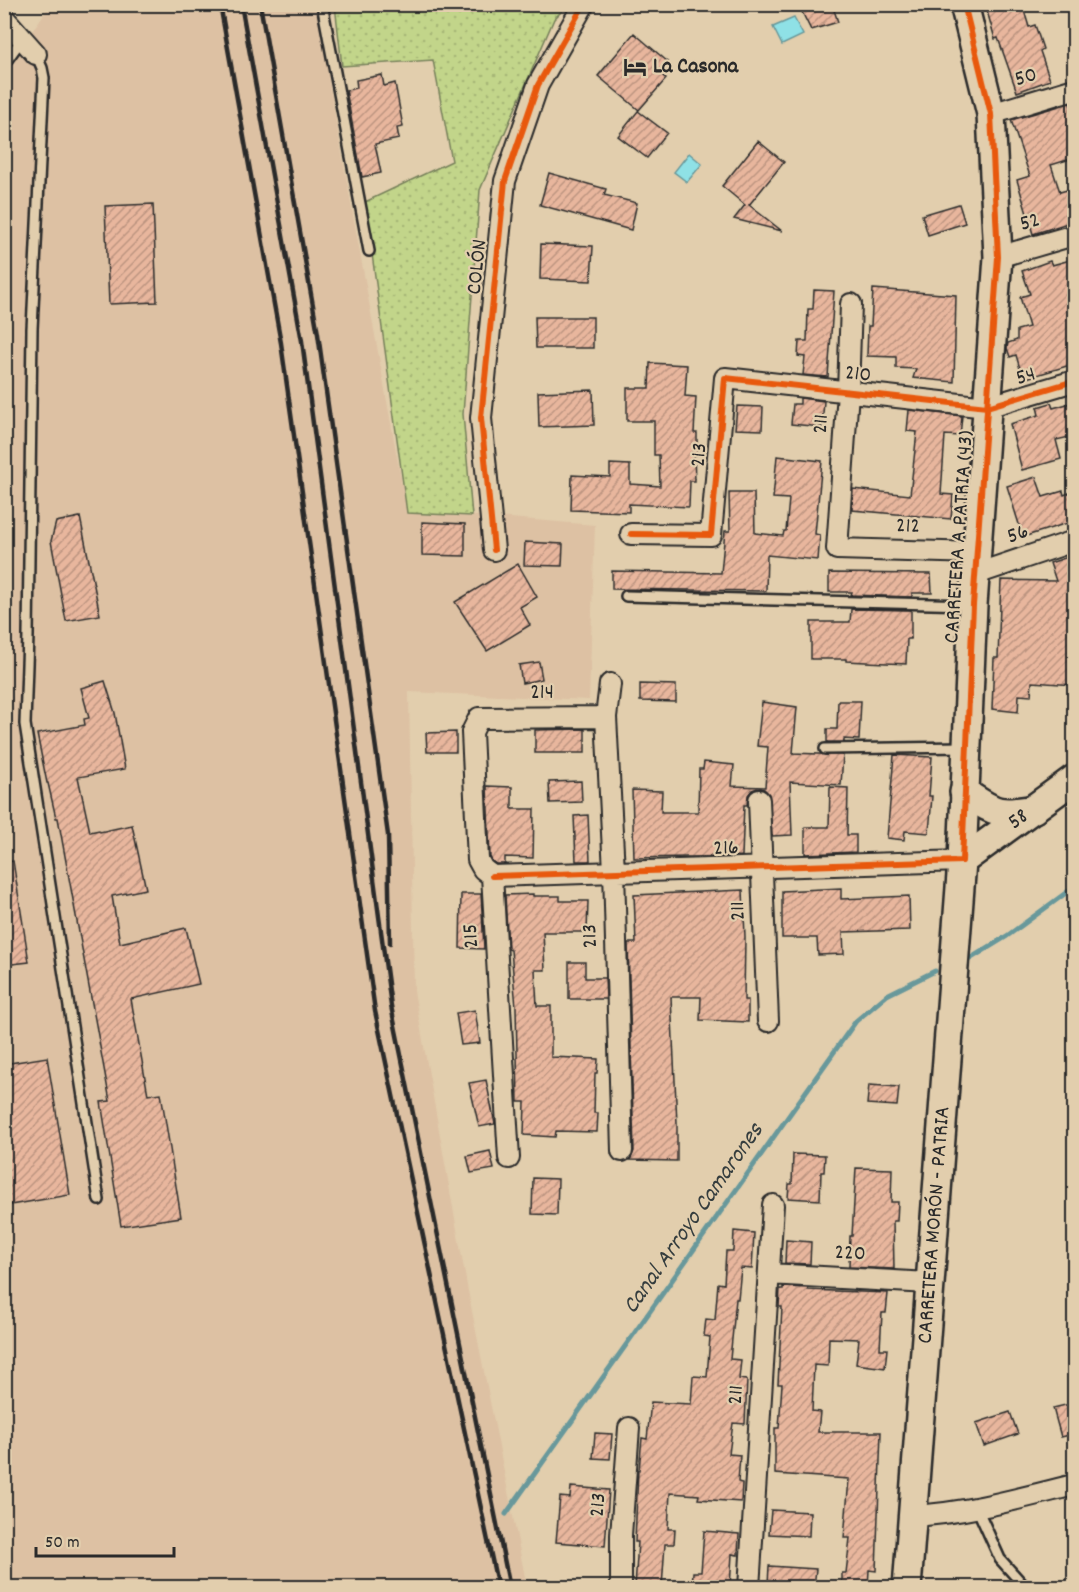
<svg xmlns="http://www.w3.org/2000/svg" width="1079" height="1592" viewBox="0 0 1079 1592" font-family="Dekko,sans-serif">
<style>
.built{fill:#ddc1a3}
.grass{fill:url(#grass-dots);stroke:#76805a;stroke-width:1.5}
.water{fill:#8fe1e6;stroke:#67989b;stroke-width:1.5}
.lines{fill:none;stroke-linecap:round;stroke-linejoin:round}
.stream{stroke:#67989b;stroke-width:5}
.building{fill:url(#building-hatch);stroke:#2b2b2b;stroke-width:1.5}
.lane-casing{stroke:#2b2b2b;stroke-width:14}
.street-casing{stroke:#2b2b2b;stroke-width:24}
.secondary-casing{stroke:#2b2b2b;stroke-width:32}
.lane{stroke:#e2cead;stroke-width:9}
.street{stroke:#e2cead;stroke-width:20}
.secondary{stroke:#e2cead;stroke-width:27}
.rail{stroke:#2b2b2b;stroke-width:4.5}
.cycleway-casing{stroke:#e2cead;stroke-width:10}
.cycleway{stroke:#e8590c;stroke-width:6}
.labels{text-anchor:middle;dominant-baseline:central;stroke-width:4.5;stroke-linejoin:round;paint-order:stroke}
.poi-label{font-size:22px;font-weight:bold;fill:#2b2b2b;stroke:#e2cead;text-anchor:start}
.street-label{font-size:22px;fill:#2b2b2b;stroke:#e2cead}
.water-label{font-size:24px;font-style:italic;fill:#353d3e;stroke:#e2cead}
</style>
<defs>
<pattern id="grass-dots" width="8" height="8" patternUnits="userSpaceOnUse" patternTransform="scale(1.5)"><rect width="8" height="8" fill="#c2d58a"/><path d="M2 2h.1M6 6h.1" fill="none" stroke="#a7b777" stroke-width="1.8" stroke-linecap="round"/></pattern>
<pattern id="building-hatch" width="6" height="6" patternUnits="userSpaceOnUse" patternTransform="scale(1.5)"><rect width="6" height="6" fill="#e8b69d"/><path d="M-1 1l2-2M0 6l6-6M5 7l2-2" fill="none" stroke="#bc9480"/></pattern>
</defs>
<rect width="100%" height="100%" fill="#e2cead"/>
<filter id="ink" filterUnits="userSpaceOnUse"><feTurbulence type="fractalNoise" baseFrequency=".0167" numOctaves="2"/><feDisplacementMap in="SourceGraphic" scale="12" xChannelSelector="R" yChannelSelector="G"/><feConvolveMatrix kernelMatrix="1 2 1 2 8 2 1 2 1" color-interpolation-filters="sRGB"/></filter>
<g filter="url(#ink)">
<path class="built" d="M 50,5 L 318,5 L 330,87 L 407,512 L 510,518 L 595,525 L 589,700 L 409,692 L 414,991 L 468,1291 L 527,1587 L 5,1588 L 5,71 Z"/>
<path class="grass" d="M 335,5 L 568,5 L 554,19 L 480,190 L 463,414 L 472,516 L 407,513 L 365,202 L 452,161 L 433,60 L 342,66 Z"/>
<path class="water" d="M 794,18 L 803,35 L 782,45 L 773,27 Z
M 689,153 L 702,164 L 687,182 L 674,172 Z"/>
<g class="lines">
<path class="stream" d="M 968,960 L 1007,936 L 1074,887
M 506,1514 L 856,1021 L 887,995 L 935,971"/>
</g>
<path class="building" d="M 798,4 L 832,4 L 838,22 L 811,30 Z
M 985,4 L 1022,4 L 1029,27 L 1035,25 L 1043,49 L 1040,51 L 1050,80 L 1017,92 L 998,38 L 995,39 Z
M 634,33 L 668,62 L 659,72 L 666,79 L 639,110 L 598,76 Z
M 382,75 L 384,86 L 395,83 L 403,127 L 397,128 L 399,139 L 375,144 L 381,173 L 362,177 L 346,90 L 357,88 L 356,80 Z
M 1070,103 L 1074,120 L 1074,158 L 1051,165 L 1060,192 L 1074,188 L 1074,221 L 1033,234 L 1017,180 L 1030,176 L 1011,120 Z
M 638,111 L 667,133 L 647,158 L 618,136 Z
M 758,141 L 784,162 L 749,205 L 782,231 L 734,219 L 745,205 L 722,186 Z
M 549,173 L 606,189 L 604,195 L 637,203 L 631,230 L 540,205 Z
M 153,204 L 157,302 L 109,304 L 105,206 Z
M 959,204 L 965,223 L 928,235 L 922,215 Z
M 541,244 L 593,246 L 591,281 L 540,279 Z
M 1074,259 L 1074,364 L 1023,379 L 1016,355 L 1010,357 L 1007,348 L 1008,343 L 1017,340 L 1017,330 L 1029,327 L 1020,297 L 1030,294 L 1022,271 L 1050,261 L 1052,265 Z
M 873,289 L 956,295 L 954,382 L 913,378 L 916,369 L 896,368 L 896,357 L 867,356 L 868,326 L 871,326 Z
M 814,290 L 834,291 L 828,377 L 803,375 L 805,357 L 798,356 L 799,341 L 807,341 L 808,309 L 813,309 Z
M 535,317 L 593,317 L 593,348 L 536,348 Z
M 650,363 L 687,365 L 685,396 L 696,397 L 694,433 L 697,433 L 697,455 L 694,455 L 695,481 L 690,481 L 689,507 L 629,504 L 629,512 L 571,510 L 572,475 L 610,477 L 610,464 L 630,465 L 630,484 L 660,486 L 659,455 L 654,455 L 654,421 L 627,421 L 627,388 L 649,388 Z
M 593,390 L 594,425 L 539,427 L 538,392 Z
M 800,398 L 824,401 L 822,427 L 791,424 L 793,404 L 800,404 Z
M 1074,402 L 1074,436 L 1056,440 L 1061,459 L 1022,470 L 1010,424 L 1039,415 L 1037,407 L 1051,403 L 1053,408 Z
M 737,406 L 763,407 L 762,430 L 735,429 Z
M 909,410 L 962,416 L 960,436 L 945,435 L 941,494 L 953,495 L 951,519 L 852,510 L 853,489 L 910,495 L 917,432 L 907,431 Z
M 777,456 L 822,461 L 815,534 L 820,535 L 818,560 L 767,555 L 766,591 L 612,589 L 612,571 L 721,573 L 725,531 L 730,531 L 729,493 L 754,493 L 755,533 L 783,536 L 784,531 L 786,531 L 789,499 L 773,498 Z
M 1036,477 L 1043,497 L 1063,491 L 1064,495 L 1074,491 L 1074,521 L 1023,537 L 1007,486 Z
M 80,517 L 100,615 L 66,621 L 51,541 L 56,522 Z
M 422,522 L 465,524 L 465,556 L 422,555 Z
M 525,542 L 563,544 L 562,566 L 524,565 Z
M 1074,555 L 1074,685 L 1032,682 L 1031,696 L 1019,695 L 1018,712 L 992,709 L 994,658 L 998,658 L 1001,580 L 1056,581 L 1050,563 Z
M 518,564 L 537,597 L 520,607 L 530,625 L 487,651 L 455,602 Z
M 829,573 L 931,574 L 932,593 L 912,593 L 912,597 L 851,595 L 852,592 L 829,592 Z
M 851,609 L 911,610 L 911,639 L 907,639 L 906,664 L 846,661 L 846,659 L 811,659 L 811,622 L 850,622 Z
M 539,662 L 542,679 L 522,683 L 519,665 Z
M 105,681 L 115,713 L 125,769 L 78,777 L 90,832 L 99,830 L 100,832 L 132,825 L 146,889 L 112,896 L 120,943 L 186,928 L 199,984 L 131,999 L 148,1095 L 161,1093 L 181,1217 L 121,1226 L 101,1102 L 110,1101 L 58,818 L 56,818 L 48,783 L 47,783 L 37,734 L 85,725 L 84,719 L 89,718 L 81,688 Z
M 640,684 L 676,685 L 676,702 L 640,701 Z
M 838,701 L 861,701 L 859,740 L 844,739 L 844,742 L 827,742 L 827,729 L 837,729 Z
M 762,702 L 797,707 L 793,753 L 843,755 L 841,785 L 790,782 L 792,835 L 772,836 L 769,794 L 764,789 L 758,788 L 752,790 L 748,795 L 747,805 L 744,805 L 742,856 L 634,858 L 632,790 L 662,791 L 661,812 L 698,812 L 699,769 L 703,769 L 704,762 L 734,765 L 732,786 L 765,787 L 768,747 L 757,746 Z
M 585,729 L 585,753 L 535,753 L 535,730 Z
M 456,732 L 456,752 L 427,752 L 426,733 Z
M 894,755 L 932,757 L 929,796 L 932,796 L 929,833 L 905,831 L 904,840 L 887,838 Z
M 581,781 L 582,802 L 550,803 L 549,782 Z
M 487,786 L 512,787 L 512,809 L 534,809 L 533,858 L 505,857 L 505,864 L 496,864 L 492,861 L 490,857 Z
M 830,787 L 848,788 L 847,835 L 856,835 L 856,852 L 805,854 L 805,827 L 829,827 Z
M 588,815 L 590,861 L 576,861 L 574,816 Z
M 13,861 L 29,962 L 4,965 L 4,862 Z
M 841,888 L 841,899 L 909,896 L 910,930 L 843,932 L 844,954 L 818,955 L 817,938 L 782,938 L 782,891 Z
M 743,890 L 745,937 L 744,1000 L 748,1000 L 748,1022 L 700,1020 L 701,997 L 671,997 L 677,1123 L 677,1161 L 630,1160 L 634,1151 L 628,943 L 636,943 L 634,895 Z
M 461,894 L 481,894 L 484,949 L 460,948 Z
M 533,894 L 533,896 L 560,896 L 560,901 L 588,901 L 587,932 L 543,932 L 545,970 L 535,970 L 537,1006 L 551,1006 L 551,1057 L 598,1059 L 597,1073 L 595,1073 L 594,1113 L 598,1113 L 597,1132 L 556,1131 L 555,1137 L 524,1135 L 525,1102 L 518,1102 L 516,1007 L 511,950 L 508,949 L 505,895 Z
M 569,962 L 585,962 L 585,978 L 605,978 L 606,999 L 569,999 Z
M 475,1010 L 480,1043 L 461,1045 L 456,1013 Z
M 47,1057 L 70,1195 L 4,1206 L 4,1064 Z
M 486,1080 L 495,1124 L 479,1127 L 469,1083 Z
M 869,1085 L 899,1087 L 897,1106 L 867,1104 Z
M 490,1151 L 494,1169 L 471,1173 L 467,1156 Z
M 793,1154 L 825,1155 L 824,1172 L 821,1172 L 820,1200 L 788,1198 L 789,1184 L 792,1184 Z
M 856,1168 L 892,1169 L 891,1202 L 898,1202 L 897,1221 L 893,1221 L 894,1269 L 849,1267 L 850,1236 L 852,1236 Z
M 533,1178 L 558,1179 L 557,1215 L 532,1214 Z
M 734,1231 L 754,1233 L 752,1269 L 741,1268 L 738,1299 L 736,1299 L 730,1359 L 741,1360 L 739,1379 L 747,1380 L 745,1424 L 733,1423 L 729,1454 L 740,1455 L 738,1482 L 742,1483 L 741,1502 L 698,1499 L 699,1495 L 670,1493 L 668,1529 L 675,1529 L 674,1544 L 665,1544 L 662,1587 L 635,1587 L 638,1542 L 635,1542 L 638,1470 L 639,1470 L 642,1438 L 647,1439 L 651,1402 L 691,1404 L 693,1376 L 707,1377 L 710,1337 L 704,1336 L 706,1319 L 715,1320 L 718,1283 L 724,1284 L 726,1251 L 733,1251 Z
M 786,1240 L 811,1242 L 810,1264 L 785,1263 Z
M 783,1287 L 808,1288 L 808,1290 L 888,1293 L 886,1313 L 882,1313 L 880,1349 L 887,1349 L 885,1368 L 856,1364 L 859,1339 L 829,1338 L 828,1366 L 814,1365 L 812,1411 L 820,1412 L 818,1432 L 881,1432 L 876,1571 L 869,1570 L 868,1587 L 842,1587 L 842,1573 L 846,1573 L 850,1538 L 844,1538 L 849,1479 L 775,1474 L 775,1428 L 779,1428 L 782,1384 L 778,1384 L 782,1307 L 779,1307 L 780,1289 L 783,1289 Z
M 1074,1403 L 1074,1434 L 1061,1437 L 1053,1408 Z
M 1010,1412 L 1018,1434 L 984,1446 L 976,1423 Z
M 595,1433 L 612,1434 L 610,1459 L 593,1458 Z
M 571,1487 L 609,1490 L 605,1546 L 556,1542 L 560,1497 L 570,1498 Z
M 771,1510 L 810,1512 L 809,1536 L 769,1534 Z
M 704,1531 L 739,1534 L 738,1555 L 732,1554 L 730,1587 L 692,1587 L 693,1572 L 701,1572 Z
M 769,1566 L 816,1569 L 814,1587 L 768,1584 Z"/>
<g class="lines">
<g class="lane-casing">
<path id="lane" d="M 322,4 L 369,251
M 36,54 L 42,68 L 44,78 L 32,329 L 28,636 L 25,724 L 99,1200
M 4,64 L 22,39
M 626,596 L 970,605
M 825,749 L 964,747
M 977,1508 L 1000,1559 L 1026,1588"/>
</g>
<g class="street-casing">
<path id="street" d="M 4,18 L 36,54
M 991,114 L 1074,89
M 998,257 L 1074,235
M 851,304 L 848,392 L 837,549 L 978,553
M 631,534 L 711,535 L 725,378 L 987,407 L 1074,381
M 494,550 L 481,418 L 505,181 L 538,85 L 584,4
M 976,574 L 1074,541
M 610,684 L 606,717 L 614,871 L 622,1151
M 759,800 L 768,1021
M 492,876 L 962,861
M 509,1158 L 492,876 L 483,869 L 478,860 L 472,732 L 479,718 L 606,717
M 769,1274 L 929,1283
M 913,1516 C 968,1513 1021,1498 1074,1485
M 621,1588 L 621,1535 L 629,1428
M 749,1588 L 773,1205"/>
</g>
<g class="secondary-casing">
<g id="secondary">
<path d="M 964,792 C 995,812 996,816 1034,809"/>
<path id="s1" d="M 962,861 L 1074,779"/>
<path id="s2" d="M 907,1588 L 962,861 L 973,605 L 998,257 L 991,114 L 964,4"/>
</g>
</g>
<use href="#lane" class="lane"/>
<use href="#street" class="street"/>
<use href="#secondary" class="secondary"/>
<path class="rail" d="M 220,4 L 281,343 L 375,1011 L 498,1588
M 241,4 L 302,341 L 391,1006 L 510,1588
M 260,4 L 318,334 L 388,835 L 390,943"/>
<g class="cycleway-casing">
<path id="cycleway" d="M 631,534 L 711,535 L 725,378 L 987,407 L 1074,381
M 494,550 L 481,418 L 505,181 L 538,85 L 584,4
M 492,876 L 962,861 L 973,605 L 998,257 L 991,114 L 964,4"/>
</g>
<use href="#cycleway" class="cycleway"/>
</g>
</g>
<defs>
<g id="hotel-bare" transform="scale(1.8)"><path d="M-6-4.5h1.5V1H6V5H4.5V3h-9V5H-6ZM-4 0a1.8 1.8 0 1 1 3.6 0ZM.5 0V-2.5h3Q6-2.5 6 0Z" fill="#2b2b2b" stroke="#e2cead" stroke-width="2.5" paint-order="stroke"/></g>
</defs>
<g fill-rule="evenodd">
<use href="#hotel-bare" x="635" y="67"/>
</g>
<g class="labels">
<g class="poi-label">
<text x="653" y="67">La Casona</text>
</g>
<g class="street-label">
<text transform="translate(1026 78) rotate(-17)">50</text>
<text transform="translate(1030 223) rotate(-16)">52</text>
<text transform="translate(478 267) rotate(-84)">COLÓN</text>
<text transform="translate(858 375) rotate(6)">210</text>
<text transform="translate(1026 377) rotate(-17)">54</text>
<text transform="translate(822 424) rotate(-86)">211</text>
<text transform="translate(700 455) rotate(-85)">213</text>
<text transform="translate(908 527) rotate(2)">212</text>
<text transform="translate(1018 535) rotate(-19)">56</text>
<text transform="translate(960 537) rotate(-86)">CARRETERA A PATRIA (43)</text>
<text x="542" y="693">214</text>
<text stroke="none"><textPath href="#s1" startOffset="70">58</textPath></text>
<text transform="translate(726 849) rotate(-2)">216</text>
<text transform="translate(739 911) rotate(-92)">211</text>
<text transform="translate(472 936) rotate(-94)">215</text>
<text transform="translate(591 936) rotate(-92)">213</text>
<text stroke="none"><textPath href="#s2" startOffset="364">CARRETERA MORÓN - PATRIA</textPath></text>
<text transform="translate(850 1254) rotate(3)">220</text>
<text transform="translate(737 1395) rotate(-86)">211</text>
<text transform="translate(599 1505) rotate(-85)">213</text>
</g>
<g class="water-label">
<text transform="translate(694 1219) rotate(-55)">Canal Arroyo Camarones</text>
</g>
</g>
<rect width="1079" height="1592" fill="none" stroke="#e2cead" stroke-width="24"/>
<rect x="12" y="12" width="1055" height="1568" fill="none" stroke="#2b2b2b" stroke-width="2" filter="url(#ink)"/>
<path d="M36 1547v9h138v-9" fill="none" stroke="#2b2b2b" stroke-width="3"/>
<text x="45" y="1547" font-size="18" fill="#2b2b2b" stroke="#e2cead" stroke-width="4.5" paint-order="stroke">50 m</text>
</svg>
